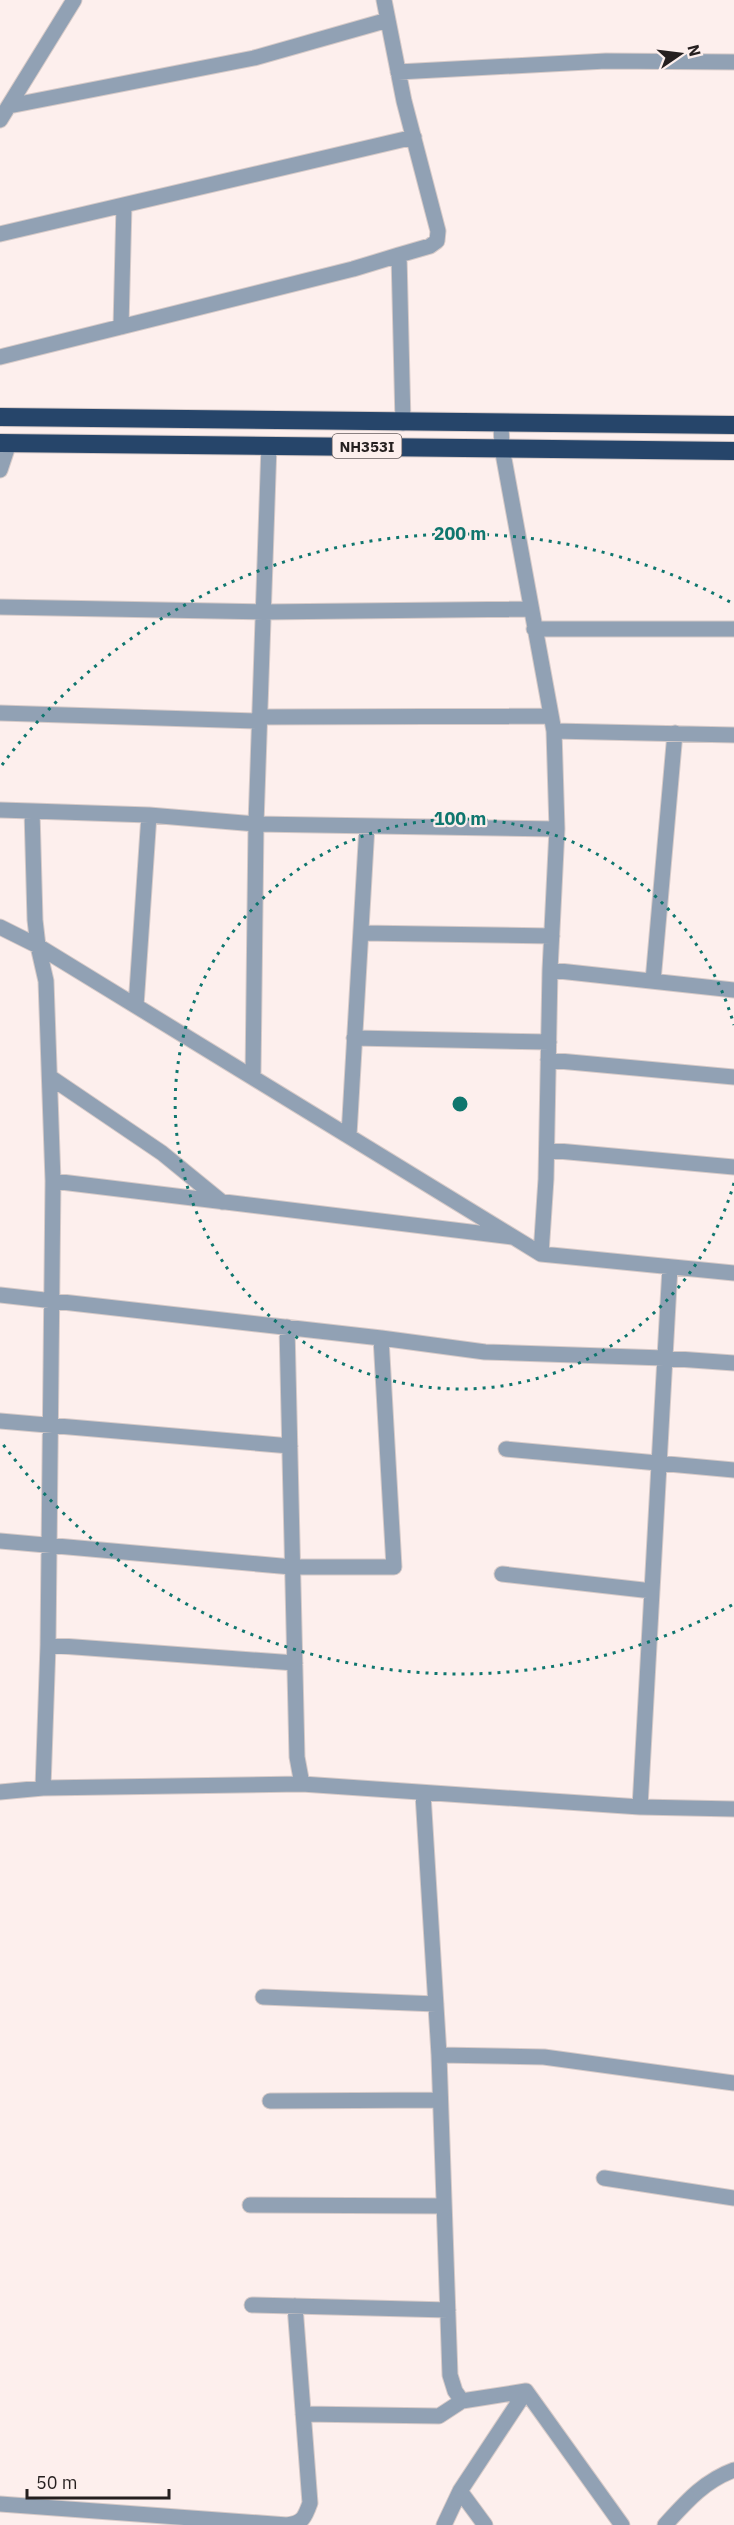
<svg xmlns="http://www.w3.org/2000/svg" width="734" height="2525" viewBox="0 0 734 2525" font-family="'IBM Plex Sans',sans-serif">
<style>
.lines{fill:none;stroke-linecap:round;stroke-linejoin:round}
.minor-casing{stroke:#d6cac8;stroke-width:17}
.highway-casing{stroke:#d6cac8;stroke-width:20}
.minor{stroke:#91a1b4;stroke-width:15}
.highway{stroke:#26456a;stroke-width:18}
.ring{fill:none;stroke:#0f766e;stroke-width:3;stroke-dasharray:3 6}
.labels{text-anchor:middle;dominant-baseline:central;stroke-width:4.5;stroke-linejoin:round;paint-order:stroke}
.shield{fill:#fdefed;stroke:#665d5d;stroke-width:1.5}
.shield-label{font-size:15px;font-weight:bold;fill:#251f1f}
.centre{fill:#0f766e;stroke:#fdefed;stroke-width:3}
.ring-label{font-size:18px;text-anchor:middle;font-weight:bold;fill:#0f766e;stroke:#fdefed;stroke-width:4.5;stroke-linejoin:round;paint-order:stroke}
</style>
<rect width="100%" height="100%" fill="#fdefed"/>
<g class="lines">
<g class="minor-casing">
<path id="minor" d="M 384,0 L 404,101 L 438,231 L 437,241 L 430,246 L 399,255 L 403,423
M 398,72 L 606,61 L 734,62
M 9,106 L 254,58 L 388,20
M 0,120 L 74,0
M 0,234 L 414,137
M 121,327 L 124,205
M 0,357 L 353,269 L 399,255
M 501,424 L 502,448 L 554,731 L 557,829 L 550,970 L 546,1179 L 541,1254
M 0,470 L 9,443
M 0,607 L 263,612 L 531,609
M 534,629 L 734,629
M 0,713 L 259,721
M 260,717 L 551,716
M 554,731 L 734,735
M 0,810 L 32,811
M 0,927 L 38,946 L 541,1254 L 734,1273
M 361,933 L 552,936
M 550,970 L 734,990
M 653,981 L 675,733
M 136,1006 L 149,815
M 354,1038 L 549,1042
M 548,1060 L 734,1077
M 50,1077 L 162,1153 L 222,1202
M 253,1077 L 256,824 L 269,445
M 349,1135 L 367,826
M 547,1150 L 734,1167
M 53,1181 L 512,1237
M 0,1295 L 381,1338
M 287,1327 L 297,1757 L 302,1784
M 0,1421 L 290,1446
M 506,1449 L 734,1470
M 0,1541 L 292,1567 L 394,1567 L 381,1338 L 485,1352 L 664,1358 L 734,1363
M 502,1574 L 652,1591
M 48,1645 L 295,1663
M 43,1788 L 48,1645 L 53,1181 L 46,981 L 38,946 L 35,920 L 32,811 L 149,815 L 256,824 L 557,829
M 0,1792 L 43,1788 L 302,1784 L 640,1807 L 734,1809
M 423,1794 L 439,2055 L 450,2375 L 455,2391 L 462,2401 L 526,2391 L 622,2525
M 640,1807 L 670,1267
M 263,1997 L 436,2004
M 439,2055 L 544,2057 L 734,2083
M 270,2101 L 440,2100
M 604,2178 L 734,2198
M 250,2205 L 444,2206
M 252,2305 L 448,2310
M 303,2414 L 439,2416 L 462,2401
M 460,2491 L 526,2391
M 0,2504 L 287,2525 C 303,2523 305,2517 310,2503 L 295,2306
M 444,2525 L 460,2491 L 485,2525
M 665,2525 C 686,2502 704,2481 734,2470"/>
</g>
<g class="highway-casing">
<path id="highway" d="M 0,417 L 734,425
M 0,443 L 734,451"/>
</g>
<use href="#minor" class="minor"/>
<use href="#highway" class="highway"/>
</g>
<g class="ring">
<path d="M734 1183A285 285 0 1 1 734 1025"/>
<path d="M732 1605A570 570 0 0 1 2 1443M2 765A570 570 0 0 1 732 603"/>
</g>
<g class="labels">
<rect class="shield" x="332.5" y="434" width="69" height="24" rx="4.5"/>
<g class="shield-label">
<text x="367" y="446">NH353I</text>
</g>
</g>
<circle cx="460" cy="1104" r="9" class="centre"/>
<g class="ring-label">
<text x="460" y="540">200 m</text>
<text x="460" y="825">100 m</text>
</g>
<g transform="translate(680 54) rotate(76)" stroke="#fdefed" stroke-width="4.5" paint-order="stroke">
<path d="M0-4.5L10 22L0 15L-10 22Z" fill="#251f1f"/>
<text y="-9" font-size="16" font-weight="bold" text-anchor="middle" fill="#251f1f">N</text>
</g>
<path d="M27 2489v9h142v-9" fill="none" stroke="#251f1f" stroke-width="3"/>
<text x="36" y="2489" font-size="18" fill="#251f1f" stroke="#fdefed" stroke-width="4.5" paint-order="stroke">50 m</text>
</svg>
